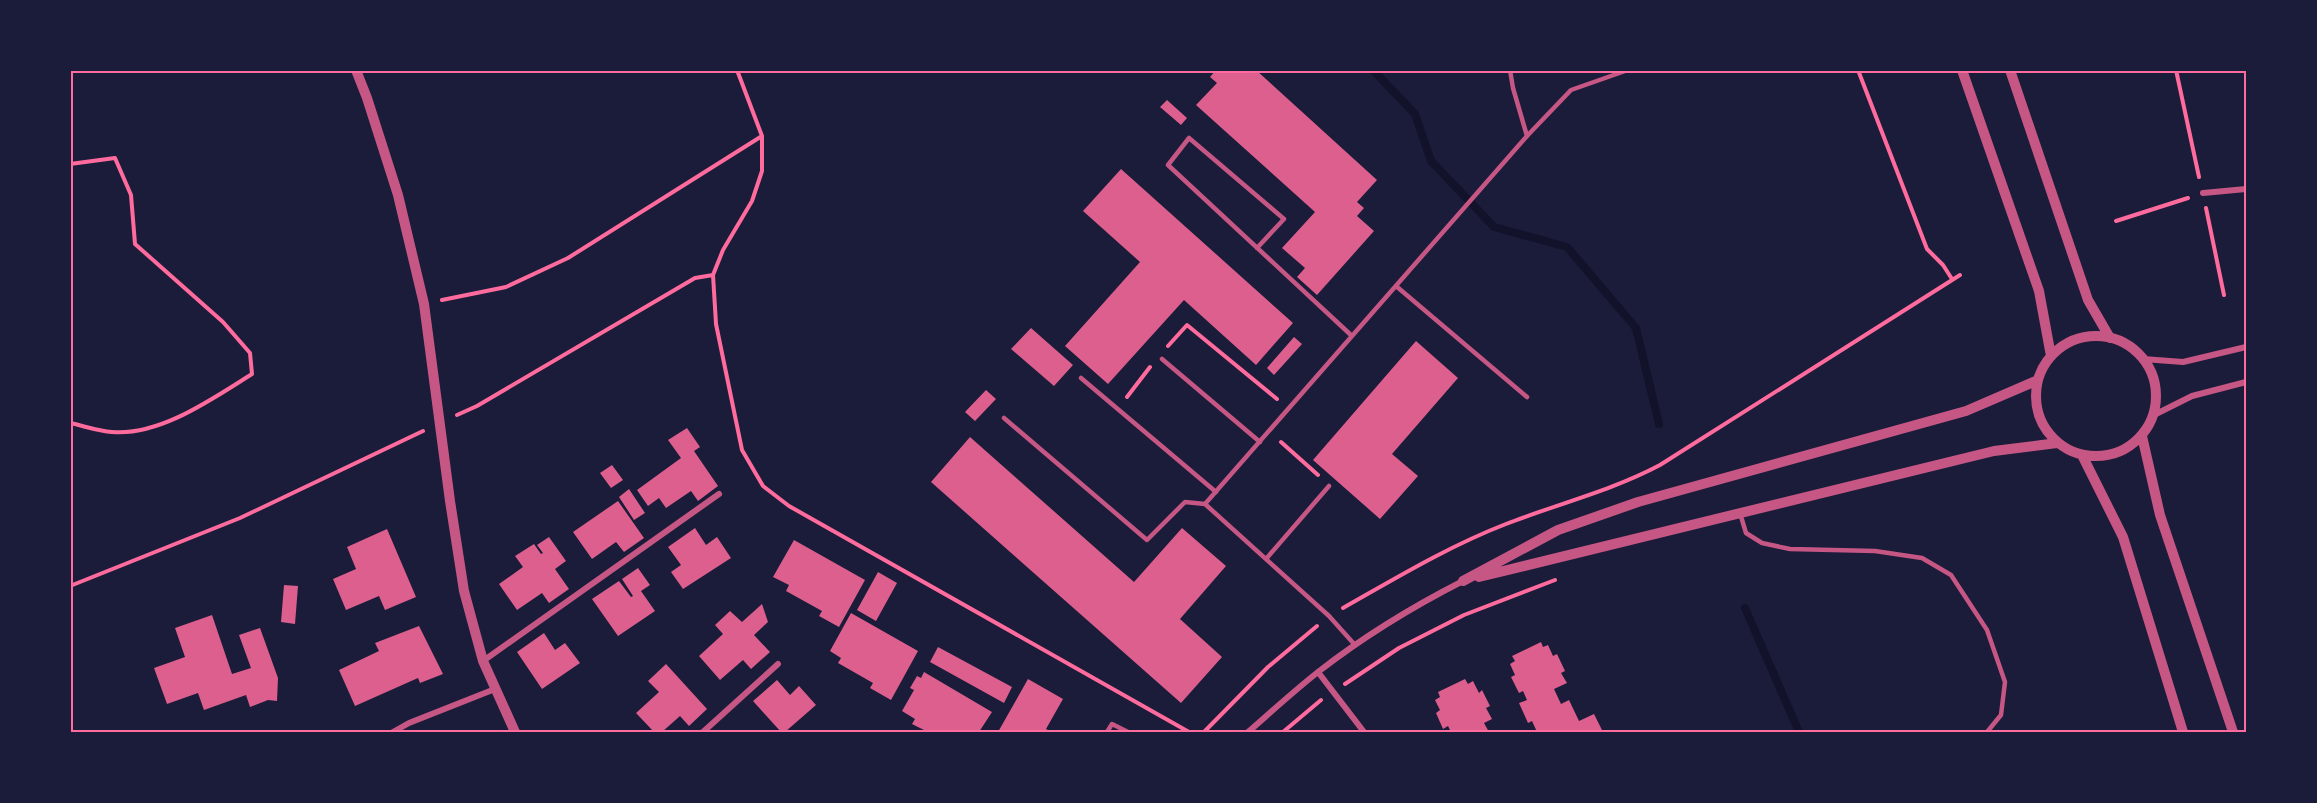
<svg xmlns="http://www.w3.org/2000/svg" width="2317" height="803" viewBox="0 0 2317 803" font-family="'Public Sans',sans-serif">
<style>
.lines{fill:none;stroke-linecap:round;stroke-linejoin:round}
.stream{stroke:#12122b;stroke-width:8}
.building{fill:#dd5f8e}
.path{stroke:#ff6b9d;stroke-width:4}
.service{stroke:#c65784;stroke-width:4.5}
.minor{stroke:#c65784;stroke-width:6}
.tertiary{stroke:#c65784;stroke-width:10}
.neatline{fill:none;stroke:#ff6b9d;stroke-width:2}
</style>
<rect width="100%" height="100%" fill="#1b1b3a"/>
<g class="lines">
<path class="stream" d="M 1373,70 L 1415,114 L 1431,161 L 1494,227 L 1567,247 L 1636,328 L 1659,424
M 1745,608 L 1799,732"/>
</g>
<path class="building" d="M 1216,70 L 1256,70 L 1377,180 L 1357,202 L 1364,208 L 1357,216 L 1374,231 L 1317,295 L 1297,277 L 1305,268 L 1282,248 L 1315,212 L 1196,105 L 1217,83 L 1210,77 Z
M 1167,100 L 1187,118 L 1181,125 L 1160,107 Z
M 1121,169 L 1293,323 L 1256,365 L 1184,300 L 1108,384 L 1065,346 L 1140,262 L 1083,211 Z
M 1031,328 L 1073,365 L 1054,386 L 1011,349 Z
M 1294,337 L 1302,344 L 1274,375 L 1267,368 Z
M 1416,341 L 1458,378 L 1392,454 L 1418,476 L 1380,519 L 1313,460 Z
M 986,390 L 996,399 L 975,421 L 965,412 Z
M 687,428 L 700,447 L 694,451 L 718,486 L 698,501 L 691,491 L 666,508 L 659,498 L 648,506 L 637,490 L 681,458 L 668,440 Z
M 970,437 L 1134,582 L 1182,528 L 1226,566 L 1180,619 L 1222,657 L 1181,703 L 931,482 Z
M 612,465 L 623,480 L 611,488 L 600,473 Z
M 629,489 L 645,513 L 634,520 L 619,497 Z
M 618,501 L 644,538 L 624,552 L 616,542 L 592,559 L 573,532 Z
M 695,528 L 706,545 L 717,537 L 731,558 L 683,589 L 671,572 L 681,565 L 668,547 Z
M 387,529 L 416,597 L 385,610 L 379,596 L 346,610 L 333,579 L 356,569 L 347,547 Z
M 549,537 L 566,561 L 555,569 L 569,589 L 549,603 L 542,593 L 517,610 L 499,584 L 523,567 L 515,556 L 534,544 L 541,554 L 543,553 L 537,545 Z
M 794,540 L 865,580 L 839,627 L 819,616 L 822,611 L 786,591 L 789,585 L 773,577 Z
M 638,568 L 650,585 L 641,591 L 655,611 L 618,636 L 592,599 L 619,581 L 631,597 L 633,596 L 622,579 Z
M 878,572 L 897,583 L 876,621 L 857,610 Z
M 284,585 L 298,586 L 295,624 L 281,622 Z
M 762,604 L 768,622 L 754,635 L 770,652 L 751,669 L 743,660 L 720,680 L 699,656 L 723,634 L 715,625 L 730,611 L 742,622 Z
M 851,613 L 918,651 L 891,700 L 870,688 L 873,683 L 838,663 L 841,658 L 830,651 Z
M 212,615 L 232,674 L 251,668 L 239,635 L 260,628 L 278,678 L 277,701 L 268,700 L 250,707 L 246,695 L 204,710 L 198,693 L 167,704 L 154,668 L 185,657 L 175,628 Z
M 419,626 L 443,674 L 420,683 L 418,678 L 355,706 L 339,670 L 379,651 L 375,643 Z
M 544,633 L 555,650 L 565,643 L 580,663 L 542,689 L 517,652 Z
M 1541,642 L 1543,647 L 1548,645 L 1553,656 L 1557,654 L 1565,671 L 1561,673 L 1567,683 L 1554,689 L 1561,704 L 1569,700 L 1579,721 L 1594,714 L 1603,732 L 1537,732 L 1532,721 L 1528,723 L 1519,703 L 1527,700 L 1523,691 L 1519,693 L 1511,677 L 1515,675 L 1510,664 L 1515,661 L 1512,656 Z
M 938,647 L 1012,687 L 1004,703 L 930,662 Z
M 666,664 L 707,709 L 689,726 L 680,716 L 662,732 L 654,732 L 636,713 L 659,692 L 648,681 Z
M 924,672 L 992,712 L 979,732 L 928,732 L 912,724 L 915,719 L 902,711 L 914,690 L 910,688 L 917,676 L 921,678 Z
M 1028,679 L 1063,699 L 1046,729 L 1052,732 L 998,732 Z
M 1465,679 L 1468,684 L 1473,681 L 1479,693 L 1482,690 L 1490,706 L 1486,708 L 1492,719 L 1484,723 L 1489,732 L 1451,732 L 1448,726 L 1443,729 L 1436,713 L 1440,710 L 1435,700 L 1440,697 L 1438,692 Z
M 777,680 L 790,695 L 799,686 L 816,705 L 785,732 L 781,732 L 753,701 Z"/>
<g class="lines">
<path class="path" d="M 737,70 L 762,136 L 762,171 L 752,201 L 723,250 L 713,275 L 716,324 L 742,450 L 763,486 L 789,506 L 1189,732
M 1858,70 L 1927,249 L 1943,265 L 1952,279
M 2176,70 L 2199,177
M 70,164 L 115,158 L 131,195 L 135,244 L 223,322 L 250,353 L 252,374 C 212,399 160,436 112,432 C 98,431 84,426 70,423
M 2206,208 L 2224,295
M 2116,221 L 2188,198
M 442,300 L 506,287 L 568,258 L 762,136
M 1168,346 L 1187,325 L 1277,399
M 1127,397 L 1150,367
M 457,415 L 477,406 L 695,278 L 713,275
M 1281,442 L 1318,475
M 70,586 L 240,518 L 423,431
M 1343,608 C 1396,578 1449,546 1506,524 C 1557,504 1611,491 1660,465 L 1960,275
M 1345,684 L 1399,648 L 1464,615 L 1555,580
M 1204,732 L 1268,667 L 1317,626
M 1283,732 L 1321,700"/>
<path class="service" d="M 1510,70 L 1513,88 L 1527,136
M 1257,248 L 1284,219 L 1189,138 L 1168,165 L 1352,336
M 1396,286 L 1527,397
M 1162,359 L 1260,442
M 1081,378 L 1216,492
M 1004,418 L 1147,540 L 1185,502 L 1205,504
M 1740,513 L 1746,533 L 1762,543 L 1790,549 L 1875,551 L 1922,558 L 1951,575 L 1987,630 L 2005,682 L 2001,715 L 1987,732
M 1266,559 L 1329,486
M 1355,645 L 1329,616 L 1205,504 L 1527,136 L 1571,90 L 1628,70
M 1107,732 L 1112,724 L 1128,732"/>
<path class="minor" d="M 2203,193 L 2246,189
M 2143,359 L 2183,362 L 2246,347
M 2154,415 L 2192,396 L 2246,382
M 483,661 L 719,494
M 1318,672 L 1364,732
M 393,732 L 409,723 L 495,689
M 703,732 L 778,664
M 1248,732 C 1271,712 1294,691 1318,672 C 1363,637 1412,607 1463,581"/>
<path class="tertiary" d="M 356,70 L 367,98 L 398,195 L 424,304 L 450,501 L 464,591 L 483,661 L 515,732
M 1962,70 L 2039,291 L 2051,356
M 2010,70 L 2088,300 L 2110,338
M2036 396a60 60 0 1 1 120 0a60 60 0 1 1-120 0Z
M 2142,436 L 2160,515 L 2233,732
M 2082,455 L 2123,537 L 2183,732
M 1479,577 L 1994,451 L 2057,443
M 1463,581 L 1558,530 L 1638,502 L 1966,411 L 2038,380"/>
</g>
<rect width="2317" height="803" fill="none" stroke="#1b1b3a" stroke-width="144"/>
<rect x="72" y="72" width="2173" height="659" class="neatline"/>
</svg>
